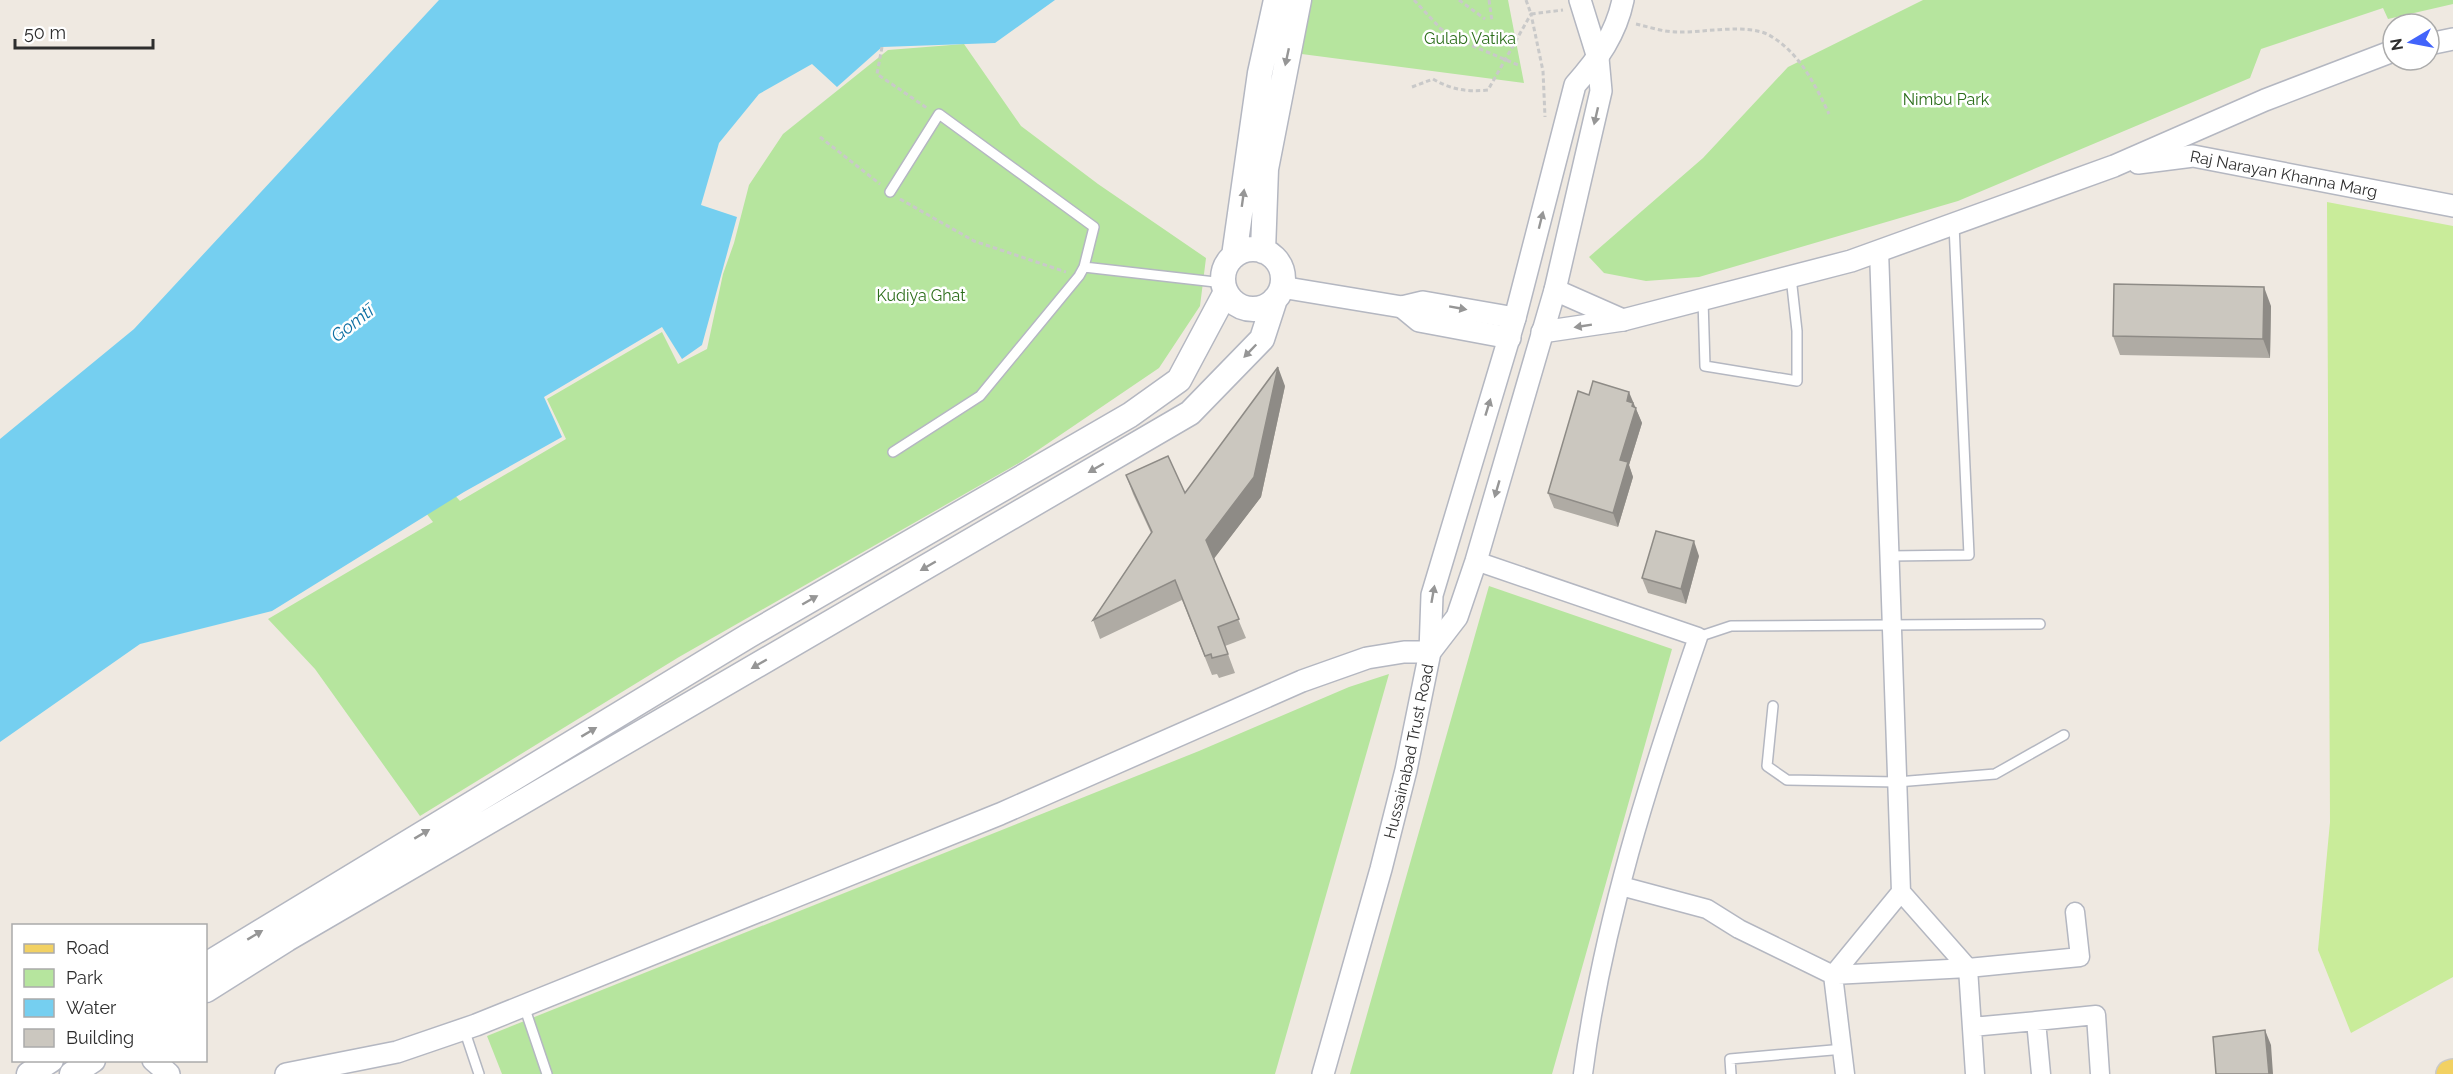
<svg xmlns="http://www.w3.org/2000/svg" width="2453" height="1074" viewBox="0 0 2453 1074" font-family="Raleway,sans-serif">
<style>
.green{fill:#b6e59e}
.pitch{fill:#c9ec9a}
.water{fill:#75cff0}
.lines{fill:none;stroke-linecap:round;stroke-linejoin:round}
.service-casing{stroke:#b4b7c1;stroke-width:12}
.minor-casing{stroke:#b4b7c1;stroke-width:21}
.tertiary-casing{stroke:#b4b7c1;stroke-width:24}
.secondary-casing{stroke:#b4b7c1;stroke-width:27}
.primary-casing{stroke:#c9c9c9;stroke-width:30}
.path{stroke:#c9c9c9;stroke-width:3;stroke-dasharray:4.5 3;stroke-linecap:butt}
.service{stroke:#fff;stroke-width:9}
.minor{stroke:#fff;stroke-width:18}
.tertiary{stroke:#fff;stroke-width:21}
.secondary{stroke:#fff;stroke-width:24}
.primary{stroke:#f2d163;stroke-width:27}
.wall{fill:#afaba4}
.shaded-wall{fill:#8e8b86}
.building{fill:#cbc7bf;stroke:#8e8b86;stroke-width:1.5}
.oneway{fill:#969696}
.labels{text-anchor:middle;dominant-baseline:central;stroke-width:5;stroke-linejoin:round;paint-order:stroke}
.park-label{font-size:16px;fill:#2c6e1b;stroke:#fff}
.street-label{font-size:16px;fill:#2e2e2e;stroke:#fff}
.water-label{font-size:18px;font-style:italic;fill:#0d6fa3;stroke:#fff}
</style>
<rect width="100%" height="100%" fill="#efe9e1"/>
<path class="green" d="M 1308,0 L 1508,0 L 1524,83 L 1294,53 Z
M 1923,0 L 2453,0 L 2453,4 L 2388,19 L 2383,8 L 2261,49 L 2250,78 L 1958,201 L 1699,277 L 1646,281 L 1604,273 L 1589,257 L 1703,158 L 1788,67 Z
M 964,44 L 1021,126 L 1098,184 L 1206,258 L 1200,306 L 1159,368 L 1019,463 L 679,657 L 420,816 L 315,669 L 268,619 L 433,522 L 415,499 L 442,481 L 460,501 L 566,439 L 547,399 L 662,332 L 678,364 L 707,349 L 723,274 L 734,243 L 749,185 L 783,134 L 888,50 Z
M 1489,586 L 1672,649 L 1552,1074 L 1350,1074 Z
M 1389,674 L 1275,1074 L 502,1074 L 487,1036 L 1199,751 L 1349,687 Z"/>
<path class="pitch" d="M 2327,202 L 2453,226 L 2453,977 L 2351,1033 L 2318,950 L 2330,822 Z"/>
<path class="water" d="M 439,0 L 1055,0 L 995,43 L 882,47 L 837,87 L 812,64 L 759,94 L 719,143 L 701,205 L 737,217 L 702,345 L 682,359 L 662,327 L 544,397 L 562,437 L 464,492 L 272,611 L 140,644 L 0,742 L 0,439 L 134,329 Z"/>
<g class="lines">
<g class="service-casing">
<path id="service" d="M 890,192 L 939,114 L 1094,227 L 1084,267
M 1703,300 L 1705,366 L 1797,381 L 1797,331 L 1791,277
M 893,452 L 980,396 L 1079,276 L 1084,267 L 1224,283
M 1889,556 L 1969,555 L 1954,225
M 1698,637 L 1731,626 L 2040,624
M 1773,706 L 1767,766 L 1787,780 L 1897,782 L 1995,774 L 2064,735
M 524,1006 L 547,1074
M 464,1029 L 479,1074
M 1731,1074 L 1730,1059 L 1844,1049"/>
</g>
<g class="minor-casing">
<path id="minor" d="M 1879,250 L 1901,892 L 1968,968 L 1975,1074
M 1476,561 L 1698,637 C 1649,779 1602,925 1583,1074
M 1621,886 L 1707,909 L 1739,929 L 1833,975 L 1968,968 L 2080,957 L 2075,912
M 1972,1027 L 2036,1021
M 1845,1074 L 1833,975 L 1901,892
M 2041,1074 L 2036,1021 L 2096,1015 L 2100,1074"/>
</g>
<g class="tertiary-casing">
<g id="tertiary">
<path d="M 2429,44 L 2453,39"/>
<path id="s1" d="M 2138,163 L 2193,156 L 2453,206"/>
<path d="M 1281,287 L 1402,307 L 1423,302 L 1515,318"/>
<path d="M 1555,290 L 1623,320"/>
<path d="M 1402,307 L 1419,321 L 1510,338"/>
<path d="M 1542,332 L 1623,320 L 1851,261 L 2114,166 L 2265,100 L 2393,51"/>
<path d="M 1430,652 L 1432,595 L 1515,318 L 1575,85 C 1598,59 1616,34 1623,0"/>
<path d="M 153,1060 L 169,1074"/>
<path d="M 286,1074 L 397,1052 L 476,1025 L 1000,814 L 1302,681 L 1367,658 L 1404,652 L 1430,652"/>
<path id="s2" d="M 1323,1074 L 1381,869 L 1406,770 L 1430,652 L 1457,617 L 1476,561 L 1555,290 L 1601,91 L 1598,58 L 1580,0"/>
</g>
</g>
<g class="secondary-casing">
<path id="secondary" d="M1223 279a30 30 0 1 1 60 0a30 30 0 1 1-60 0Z
M 1263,251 L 1266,169 L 1299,0
M 1234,256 L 1260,73 L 1276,0
M 206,965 L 748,636 L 1130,415 L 1179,380 L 1226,292
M 206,990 L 287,939 L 1190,413 L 1262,339 L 1275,299
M 29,1074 L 51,1060
M 72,1074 L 93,1060"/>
</g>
<g class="primary-casing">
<path id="primary" d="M 2450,1074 L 2453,1073"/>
</g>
<path class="path" d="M 1414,0 L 1441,29 L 1473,46 L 1518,65
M 1459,0 L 1485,19
M 1489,0 L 1492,21
M 1526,0 L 1531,14 L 1563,10
M 1636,24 C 1649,27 1664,32 1677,32 C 1703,33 1746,23 1769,35 C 1799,52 1815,84 1829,114
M 882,47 L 877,74 L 927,108
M 1412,87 L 1433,79 C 1452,90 1467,92 1488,90 L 1531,14 L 1543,71 L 1545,117
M 820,137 L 880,184
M 900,199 L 974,241 L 1066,272"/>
<use href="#service" class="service"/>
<use href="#minor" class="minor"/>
<use href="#tertiary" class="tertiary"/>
<use href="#secondary" class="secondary"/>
<use href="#primary" class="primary"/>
</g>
<path class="wall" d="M 2271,306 L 2270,358 L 2120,355 L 2113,336 Z
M 1285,386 L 1261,497 L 1213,559 L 1246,638 L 1225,646 L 1235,673 L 1219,678 L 1217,674 L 1212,675 L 1182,600 L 1100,639 L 1093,620 L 1151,533 L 1133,494 L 1126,475 L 1185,493 Z
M 1635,407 L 1642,423 L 1629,465 L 1633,477 L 1618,527 L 1554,508 L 1548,493 Z
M 1699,556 L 1686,604 L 1648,593 L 1642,578 Z"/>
<path class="shaded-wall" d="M 2264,287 L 2271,306 L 2270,358 L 2263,339 Z
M 1278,367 L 1285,386 L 1261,497 L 1213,560 L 1206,540 Z
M 1629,392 L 1642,423 L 1629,465 L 1633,477 L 1618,527 L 1613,513 L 1620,460 L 1627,401 Z
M 1694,541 L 1699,556 L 1686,604 L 1681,589 Z
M 2265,1030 L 2271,1045 L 2273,1074 L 2269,1074 Z"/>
<path class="building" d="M 2114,284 L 2264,287 L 2263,339 L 2113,336 Z
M 1278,367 L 1254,477 L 1206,540 L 1239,619 L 1218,627 L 1228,654 L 1212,658 L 1211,654 L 1205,656 L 1175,580 L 1093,620 L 1152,532 L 1126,475 L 1168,456 L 1185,493 Z
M 1593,381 L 1629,392 L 1627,401 L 1633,403 L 1632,406 L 1636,408 L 1620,460 L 1628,462 L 1613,513 L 1548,493 L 1578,391 L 1589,395 Z
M 1656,531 L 1694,541 L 1681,589 L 1642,578 Z
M 2265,1030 L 2269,1074 L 2216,1074 L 2213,1037 Z"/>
<defs><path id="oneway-solid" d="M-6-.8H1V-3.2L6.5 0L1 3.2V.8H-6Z" transform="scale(1.5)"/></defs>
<g class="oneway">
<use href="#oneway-solid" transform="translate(1287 57) rotate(102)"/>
<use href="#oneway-solid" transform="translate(1596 116) rotate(103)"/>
<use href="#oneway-solid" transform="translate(1243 198) rotate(-82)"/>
<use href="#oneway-solid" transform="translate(1541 220) rotate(-76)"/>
<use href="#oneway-solid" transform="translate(1458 308) rotate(10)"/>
<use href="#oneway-solid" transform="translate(1583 326) rotate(171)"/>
<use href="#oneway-solid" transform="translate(1250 351) rotate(134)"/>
<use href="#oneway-solid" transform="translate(1488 407) rotate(-73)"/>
<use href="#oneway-solid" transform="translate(1096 468) rotate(150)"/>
<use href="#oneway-solid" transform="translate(1497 489) rotate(106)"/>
<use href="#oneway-solid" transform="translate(928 566) rotate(150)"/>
<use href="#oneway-solid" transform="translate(1433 594) rotate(-80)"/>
<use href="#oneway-solid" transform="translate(810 600) rotate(-30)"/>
<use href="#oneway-solid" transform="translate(759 664) rotate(150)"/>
<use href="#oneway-solid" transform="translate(589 732) rotate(-31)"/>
<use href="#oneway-solid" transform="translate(422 834) rotate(-31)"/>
<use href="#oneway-solid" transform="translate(255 935) rotate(-31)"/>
</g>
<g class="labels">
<g class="park-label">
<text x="1470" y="38">Gulab Vatika</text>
<text x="1946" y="99">Nimbu Park</text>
<text x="921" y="295">Kudiya Ghat</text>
</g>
<g class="street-label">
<text stroke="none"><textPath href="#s1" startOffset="148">Raj Narayan Khanna Marg</textPath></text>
<text stroke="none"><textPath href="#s2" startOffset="334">Hussainabad Trust Road</textPath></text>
</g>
<g class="water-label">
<text transform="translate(352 323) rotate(-38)">Gomtī</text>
</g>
</g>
<rect x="12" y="924" width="195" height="138" fill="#ffffff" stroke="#ababab" stroke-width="1.5"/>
<rect x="24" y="944" width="30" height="9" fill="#f2d163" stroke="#ababab" stroke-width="1.5"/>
<text x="66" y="954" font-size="18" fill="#2e2e2e">Road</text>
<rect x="24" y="969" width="30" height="18" fill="#b6e59e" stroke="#ababab" stroke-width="1.5"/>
<text x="66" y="984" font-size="18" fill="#2e2e2e">Park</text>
<rect x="24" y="999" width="30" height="18" fill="#75cff0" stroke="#ababab" stroke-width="1.5"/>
<text x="66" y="1014" font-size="18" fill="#2e2e2e">Water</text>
<rect x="24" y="1029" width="30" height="18" fill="#cbc7bf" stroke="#ababab" stroke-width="1.5"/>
<text x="66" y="1044" font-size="18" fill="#2e2e2e">Building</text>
<g transform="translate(2411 42) rotate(260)"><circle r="28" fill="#ffffff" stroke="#ababab" stroke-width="1.5"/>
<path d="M0-4.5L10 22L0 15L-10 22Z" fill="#4264fb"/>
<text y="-9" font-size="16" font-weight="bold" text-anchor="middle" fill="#2e2e2e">N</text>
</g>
<path d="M15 39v9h138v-9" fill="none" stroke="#2e2e2e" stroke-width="3"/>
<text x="24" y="39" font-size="18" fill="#2e2e2e" stroke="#ffffff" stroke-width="4.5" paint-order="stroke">50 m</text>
</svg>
